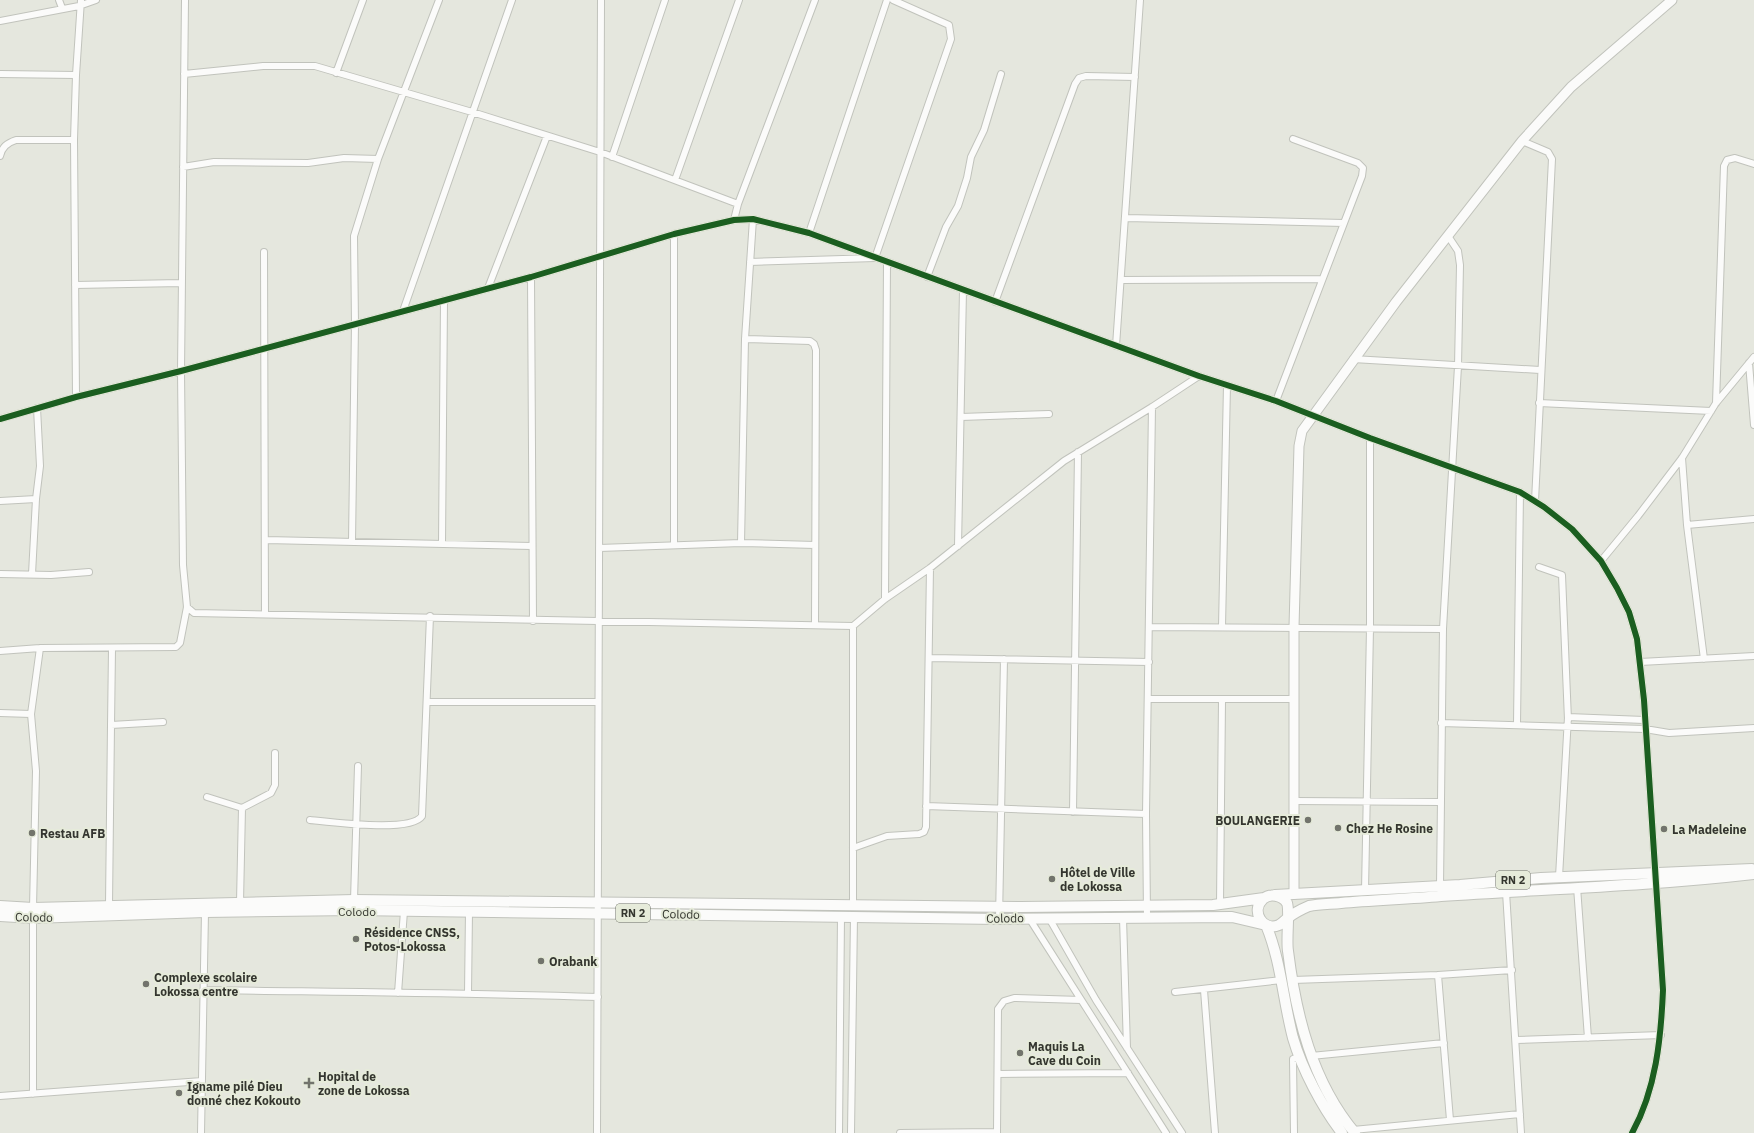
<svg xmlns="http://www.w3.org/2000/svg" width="1754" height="1133" viewBox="0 0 1754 1133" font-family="'IBM Plex Sans',sans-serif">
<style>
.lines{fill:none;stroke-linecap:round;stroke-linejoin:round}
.street-casing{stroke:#c1c3bc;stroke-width:8}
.secondary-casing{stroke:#c1c3bc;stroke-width:11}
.primary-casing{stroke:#c1c3bc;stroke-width:12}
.street{stroke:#fbfbfa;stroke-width:6}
.secondary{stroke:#fbfbfa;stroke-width:9}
.primary{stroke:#fbfbfa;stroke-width:10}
.cycleway-casing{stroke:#e6ebda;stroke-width:8}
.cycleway{stroke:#1b5e20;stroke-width:6}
.poi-dot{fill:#72746c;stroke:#e6ebda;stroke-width:1.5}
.labels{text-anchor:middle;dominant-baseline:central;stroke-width:4;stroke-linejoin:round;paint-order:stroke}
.shield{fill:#e6ebda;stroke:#696c62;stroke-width:1}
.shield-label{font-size:11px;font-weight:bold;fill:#34362f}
.poi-label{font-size:12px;font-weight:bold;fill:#34362f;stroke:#e6ebda;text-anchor:start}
.street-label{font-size:12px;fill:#34362f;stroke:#e6ebda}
</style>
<rect width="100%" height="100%" fill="#e5e7de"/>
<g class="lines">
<g class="street-casing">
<path id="street" d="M 59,0 L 62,8
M 0,21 L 79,6 L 96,0
M 336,73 L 363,0
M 0,74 L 76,75
M 184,74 L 263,66 L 315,66 L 472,112 L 600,152 L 738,204
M 1522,141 L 1548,152 L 1552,159 L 1535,501
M 0,156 C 2,147 7,143 16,140 L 74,140
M 612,157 L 665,0
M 183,167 L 214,162 L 308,163 L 344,158 L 378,159
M 675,180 L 739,0
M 1126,218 L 1344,223
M 734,220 L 738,204 L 815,0
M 809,233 L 887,0
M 674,234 L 674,545
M 264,252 L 265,614
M 750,262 L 875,258 L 951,39 L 949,25 L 893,0
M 531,277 L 533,621
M 927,277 L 946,227 L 958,206 L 967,178 L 971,157 L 984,130 L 1001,74
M 1121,280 L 1322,279
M 75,285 L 181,283
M 488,288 L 547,136
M 995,302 L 1075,84 L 1079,78 L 1086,76 L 1135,77
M 403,311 L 512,0
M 745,339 L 810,341 L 814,344 L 816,350 L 815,625
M 1116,346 L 1140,0
M 1353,359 L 1540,370
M 1749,363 L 1754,425
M 76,397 L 74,140 L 76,75 L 81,0
M 1276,401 L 1362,176 L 1363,168 L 1358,163 L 1293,139
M 1539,403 L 1711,411
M 1716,403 L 1724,166 L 1727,160 L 1735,158 L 1754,164
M 961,417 L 1049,414
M 0,419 L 76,397 L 181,371 L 531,277 L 674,234 L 734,220 L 753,219 L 809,233 L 1199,376 L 1276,401 L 1370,438 L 1520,492 L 1544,507 L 1572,529 L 1601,561 L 1617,588 L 1629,612 L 1637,639 L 1644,700 L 1663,990 C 1661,1038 1656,1090 1632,1133
M 1682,458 L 1687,525 L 1704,659
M 0,501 L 36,499 L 40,466 L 37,408
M 1687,525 L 1754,519
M 266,540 L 532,546
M 352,542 L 355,324 L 354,236 L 378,159 L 439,0
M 741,543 L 745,339 L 753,219
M 442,544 L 444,300
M 958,546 L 963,290
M 599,548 L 741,543 L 815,545
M 1601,561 L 1638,516 L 1682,458 L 1716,403 L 1754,357
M 1539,567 L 1562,575 L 1568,720
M 0,574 L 51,575 L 89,572
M 32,574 L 36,499
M 885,599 L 887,262
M 187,607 L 194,613 L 853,626 L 885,599 L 930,568 L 1064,461 L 1152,407 L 1199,376
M 853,626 L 853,906
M 1150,627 L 1443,629
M 1222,627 L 1227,385
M 112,649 L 111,725 L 163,722
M 0,651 L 40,648 L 176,647 L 180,643 L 187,607 L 183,565 L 181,371 L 185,0
M 930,658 L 1149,662
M 1640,662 L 1754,656
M 1149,699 L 1294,699
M 428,702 L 598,702
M 0,713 L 31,714 L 36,771 L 33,908
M 31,714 L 40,648
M 1441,723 L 1645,729 L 1669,733 L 1754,728
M 1517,724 L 1520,492
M 207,797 L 242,808 L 240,902
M 1295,801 L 1441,802
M 926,806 L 1146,814
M 242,808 L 271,793 L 275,785 L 275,753
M 1073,812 L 1078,452
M 310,820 C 330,822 411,833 422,816 L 430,616
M 853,848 L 887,836 L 919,834 L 924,832 L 926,827 L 930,568
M 1559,877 L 1568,717 L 1644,720
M 1440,886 L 1443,629 L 1458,366 L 1460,265 L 1458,251 L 1448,236
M 1577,887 L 1588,1038
M 1365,891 L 1370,628 L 1370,438
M 1506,892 L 1521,1133
M 354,900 L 358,766
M 1220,904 L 1222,700
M 109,905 L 111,725
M 1147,916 L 1146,814 L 1152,407
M 1029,918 L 1166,1133
M 1049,918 L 1096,1000 L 1182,1133
M 1123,918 L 1127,1048
M 999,919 L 1004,659
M 1438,975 L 1450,1120
M 1293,980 L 1438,975 L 1512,970
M 203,990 C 335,992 467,993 598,997
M 1204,990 L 1215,1133
M 1175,992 L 1282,980
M 398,993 L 404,911
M 468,993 L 469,911
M 1516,1040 L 1661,1035
M 1311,1056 L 1444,1043
M 998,1074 L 1128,1073
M 33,1094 L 33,918
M 0,1096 L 202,1081
M 1353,1130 L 1520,1114
M 201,1133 L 205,912
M 597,1133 L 601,0
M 839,1133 L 841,916
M 851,1133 L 854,916
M 900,1133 L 997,1132
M 997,1133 L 998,1009 L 1004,1001 L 1014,998 L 1081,1000
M 1294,1133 L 1293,1059 L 1300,1057"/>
</g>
<g class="secondary-casing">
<path id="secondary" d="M 1294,894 L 1294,627 L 1299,446 L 1302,431 L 1396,302 L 1522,141 L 1571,87 L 1672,0"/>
</g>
<g class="primary-casing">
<path id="primary" d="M 1275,895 L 1460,885 L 1541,878 L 1752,869
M 0,906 L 33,908 L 354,900 L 1020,907 L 1213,905 L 1264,898
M 0,916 L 33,918 L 205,912 L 354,910 L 999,919 L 1232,917 L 1266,925 C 1281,961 1283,1000 1293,1038 C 1302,1069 1322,1107 1342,1133
M 1355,1133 C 1312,1082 1296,1015 1288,951 C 1286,940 1290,910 1287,903 C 1282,895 1270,893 1263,899 C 1250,911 1263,932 1279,925 C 1283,923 1285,920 1288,918 C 1294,913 1302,909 1309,906 C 1319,904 1331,904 1341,903 C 1375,900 1408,899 1441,896 C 1546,889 1650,886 1754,874"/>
</g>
<use href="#street" class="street"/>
<use href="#secondary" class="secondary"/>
<use href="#primary" class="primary"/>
<g class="cycleway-casing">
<path id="cycleway" d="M 0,419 L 76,397 L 181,371 L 531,277 L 674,234 L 734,220 L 753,219 L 809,233 L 1199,376 L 1276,401 L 1370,438 L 1520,492 L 1544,507 L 1572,529 L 1601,561 L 1617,588 L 1629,612 L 1637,639 L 1644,700 L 1663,990 C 1661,1038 1656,1090 1632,1133"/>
</g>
<use href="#cycleway" class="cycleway"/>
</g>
<g class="poi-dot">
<circle cx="1308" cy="820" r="4"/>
<circle cx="1338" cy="828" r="4"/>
<circle cx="1664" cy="829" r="4"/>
<circle cx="32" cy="833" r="4"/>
<circle cx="1052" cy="879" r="4"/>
<circle cx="356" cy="939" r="4"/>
<circle cx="541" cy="961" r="4"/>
<circle cx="146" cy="984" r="4"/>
<circle cx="1020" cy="1053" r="4"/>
<path d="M307 1077h4v4h4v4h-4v4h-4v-4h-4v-4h4z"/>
<circle cx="179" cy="1093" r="4"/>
</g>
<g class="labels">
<g class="shield">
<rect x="1496" y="871" width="34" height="18" rx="3"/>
<rect x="616" y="904" width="34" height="18" rx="3"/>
</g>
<g class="shield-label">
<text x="1513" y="880">RN 2</text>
<text x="633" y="913">RN 2</text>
</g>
<g class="poi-label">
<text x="1300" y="820" text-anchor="end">BOULANGERIE</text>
<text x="1346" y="828">Chez He Rosine</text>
<text x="1672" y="829">La Madeleine</text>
<text x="40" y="833">Restau AFB</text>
<text x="1060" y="872">Hôtel de Ville<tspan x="1060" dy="14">de Lokossa</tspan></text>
<text x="364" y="932">Résidence CNSS,<tspan x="364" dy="14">Potos-Lokossa</tspan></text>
<text x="549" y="961">Orabank</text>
<text x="154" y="977">Complexe scolaire<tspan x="154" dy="14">Lokossa centre</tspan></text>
<text x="1028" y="1046">Maquis La<tspan x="1028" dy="14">Cave du Coin</tspan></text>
<text x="318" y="1076">Hopital de<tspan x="318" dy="14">zone de Lokossa</tspan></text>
<text x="187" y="1086">Igname pilé Dieu<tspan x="187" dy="14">donné chez Kokouto</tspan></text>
</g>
<g class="street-label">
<text x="357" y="911">Colodo</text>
<text transform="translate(681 914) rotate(1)">Colodo</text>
<text transform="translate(34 917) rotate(1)">Colodo</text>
<text transform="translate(1005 918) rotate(-1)">Colodo</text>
</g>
</g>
</svg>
